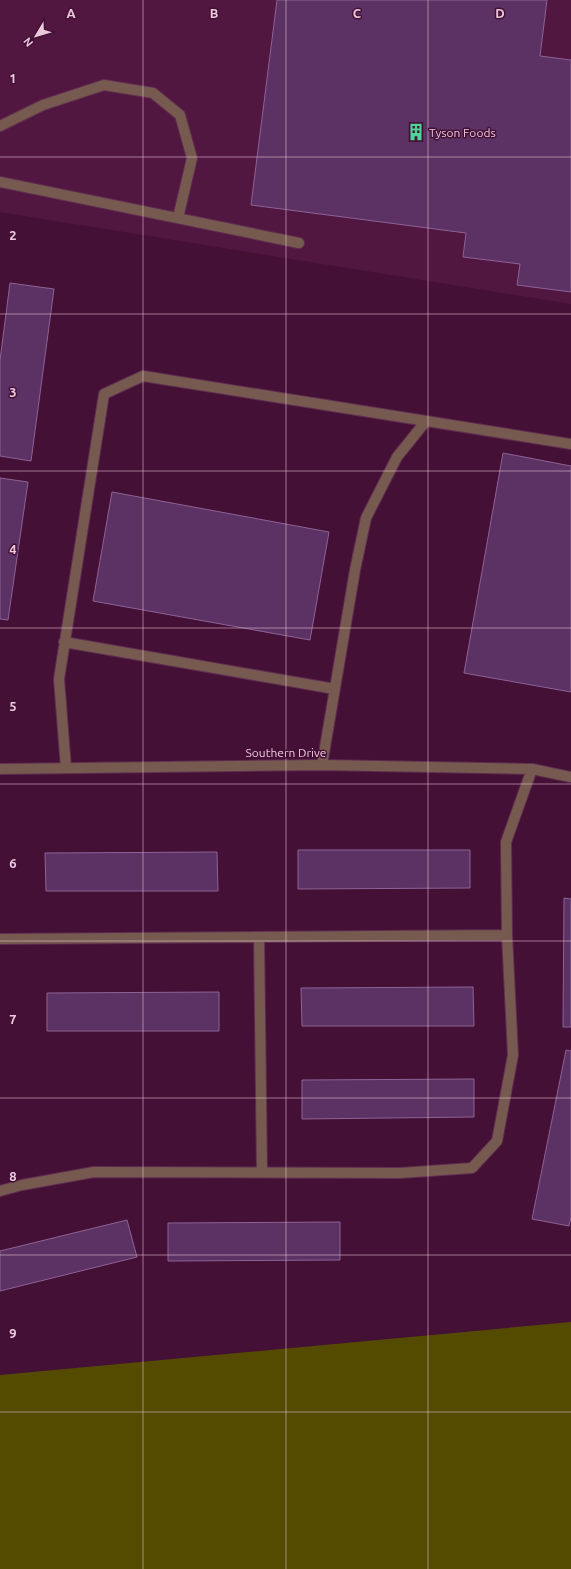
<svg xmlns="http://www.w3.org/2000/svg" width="571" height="1569" viewBox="0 0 571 1569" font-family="Ubuntu,sans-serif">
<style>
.built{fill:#521741}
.green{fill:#544b01}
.building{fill:#5b3263;stroke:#8e6296}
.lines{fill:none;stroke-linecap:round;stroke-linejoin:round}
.lane-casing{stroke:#602e51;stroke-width:12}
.street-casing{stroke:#602e51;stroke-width:12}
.lane{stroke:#775a4f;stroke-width:10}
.street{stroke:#775a4f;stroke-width:10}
.grid{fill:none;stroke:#ebc9dd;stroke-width:1;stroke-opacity:0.55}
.labels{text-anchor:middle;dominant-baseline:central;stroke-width:3;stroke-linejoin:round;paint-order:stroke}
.poi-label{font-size:12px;fill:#ebc9dd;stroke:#451036;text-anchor:start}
.street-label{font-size:12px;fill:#ebc9dd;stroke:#451036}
.grid-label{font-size:13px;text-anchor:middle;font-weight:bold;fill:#ebc9dd;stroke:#451036;stroke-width:3;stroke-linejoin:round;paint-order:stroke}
</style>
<rect width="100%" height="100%" fill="#451036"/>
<path class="built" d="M 0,0 L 571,0 L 571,304 L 0,212 Z"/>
<path class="green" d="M 571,1322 L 571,1569 L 0,1569 L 0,1375 Z"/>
<path class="building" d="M 277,0 L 547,0 L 540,56 L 571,60 L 571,292 L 517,285 L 520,264 L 463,257 L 466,233 L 251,205 Z
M 10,283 L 54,289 L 31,461 L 0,456 L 0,360 Z
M 503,453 L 571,466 L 571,692 L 464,673 Z
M 0,478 L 28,482 L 8,620 L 0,619 Z
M 112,492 L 329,532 L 310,640 L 93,601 Z
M 298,850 L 470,850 L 470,888 L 298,889 Z
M 217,852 L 218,891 L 46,891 L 45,853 Z
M 564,898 L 571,899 L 571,1027 L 563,1027 Z
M 473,987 L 474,1026 L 302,1026 L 301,988 Z
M 219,992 L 219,1031 L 47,1031 L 47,993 Z
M 566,1050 L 571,1051 L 571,1217 L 569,1226 L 532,1219 Z
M 474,1079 L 474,1117 L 302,1119 L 302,1080 Z
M 127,1220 L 137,1257 L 0,1291 L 0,1251 Z
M 340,1222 L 340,1260 L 168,1261 L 168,1223 Z"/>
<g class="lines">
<g class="lane-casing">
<path id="lane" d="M 0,126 L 43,105 L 104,85 L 153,93 L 180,115 L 192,158 L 178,218
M 0,182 L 299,243
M 64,642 L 335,689
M 322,765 L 355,570 L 366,518 L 397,457 L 426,421
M 66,768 L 59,679 L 104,394 L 143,376 L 571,444"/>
</g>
<g class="street-casing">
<path id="street" d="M 0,769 L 322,765 L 532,769 L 571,777
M 259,937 L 262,1172
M 0,939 L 507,935 L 506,842 L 532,769
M 0,1191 L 22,1185 L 94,1172 L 400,1173 L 472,1168 L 497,1141 L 513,1055 L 507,935"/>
</g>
<use href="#lane" class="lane"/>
<use href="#street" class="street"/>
</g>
<path class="grid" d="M 143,0 L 143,1569M 286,0 L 286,1569M 428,0 L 428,1569M 0,157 L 571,157M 0,314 L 571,314M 0,471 L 571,471M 0,628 L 571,628M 0,784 L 571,784M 0,941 L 571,941M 0,1098 L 571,1098M 0,1255 L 571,1255M 0,1412 L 571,1412"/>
<defs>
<g id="building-bare" transform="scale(1.38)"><path d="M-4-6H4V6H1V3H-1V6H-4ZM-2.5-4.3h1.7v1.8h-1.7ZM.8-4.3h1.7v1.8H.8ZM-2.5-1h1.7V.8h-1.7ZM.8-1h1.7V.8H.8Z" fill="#4ed399" stroke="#451036" stroke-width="2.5" paint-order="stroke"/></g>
</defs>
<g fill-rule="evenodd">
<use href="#building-bare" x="416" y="132"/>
</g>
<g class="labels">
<g class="poi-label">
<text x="429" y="132">Tyson Foods</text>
</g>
<g class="street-label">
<text x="286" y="752">Southern Drive</text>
</g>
</g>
<g class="grid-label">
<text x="71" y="18">A</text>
<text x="214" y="18">B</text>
<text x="357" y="18">C</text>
<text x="500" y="18">D</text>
<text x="13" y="83">1</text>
<text x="13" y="240">2</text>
<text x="13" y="397">3</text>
<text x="13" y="554">4</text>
<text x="13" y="711">5</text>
<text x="13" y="868">6</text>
<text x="13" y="1024">7</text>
<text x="13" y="1181">8</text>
<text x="13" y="1338">9</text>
</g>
<g transform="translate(36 36) rotate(232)" stroke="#451036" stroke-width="3" paint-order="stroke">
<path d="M0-3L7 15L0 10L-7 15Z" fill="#ebc9dd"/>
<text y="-6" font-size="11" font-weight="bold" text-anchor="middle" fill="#ebc9dd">N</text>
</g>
</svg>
